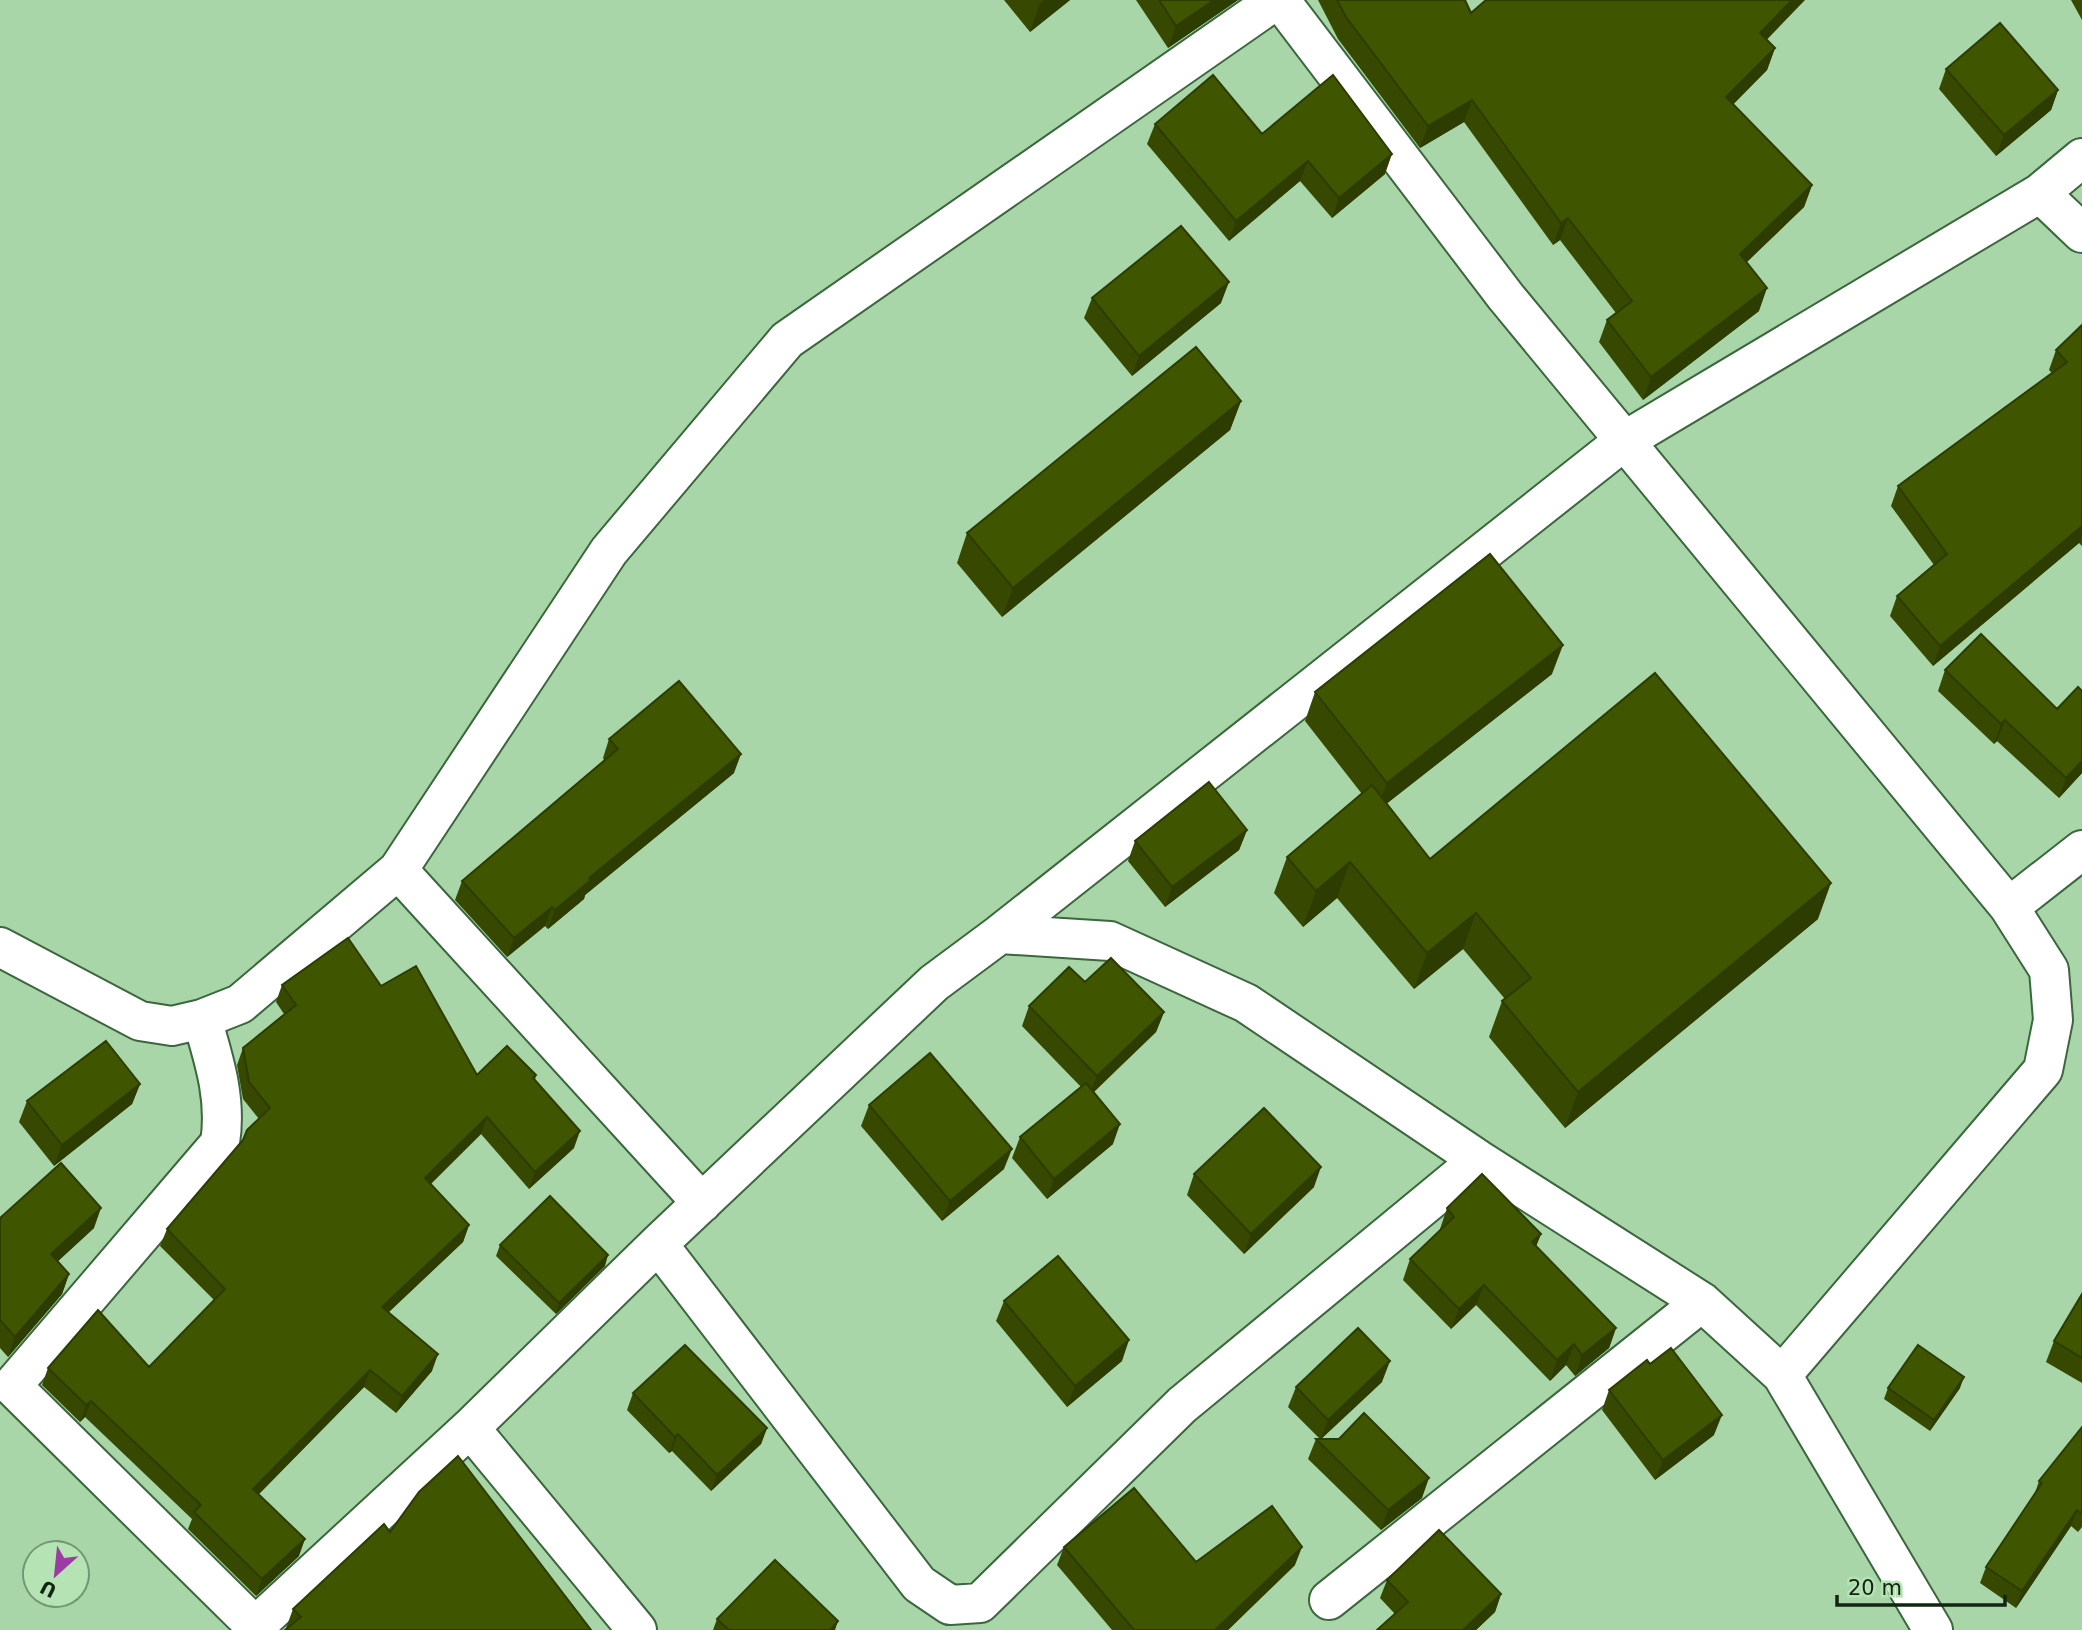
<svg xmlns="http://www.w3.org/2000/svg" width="2082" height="1630" viewBox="0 0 2082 1630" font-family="'DejaVu Sans',sans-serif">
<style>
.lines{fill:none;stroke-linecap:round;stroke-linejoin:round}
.minor-casing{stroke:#3c663d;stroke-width:42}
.minor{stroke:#fff;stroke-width:38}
.wall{fill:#374900}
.shaded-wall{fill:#2d3c00}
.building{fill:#405500;stroke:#2d3c00;stroke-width:2}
</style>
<rect width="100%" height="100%" fill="#a8d6a8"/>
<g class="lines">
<g class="minor-casing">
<path id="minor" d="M 1280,0 L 1506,297 L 2009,907 L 2049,970 L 2053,1020 L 2043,1070 L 1782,1375 L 1933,1630
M 2040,193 L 2082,233
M 398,870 L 702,1203
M 2009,907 L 2082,850
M 1000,934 L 1624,441 L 2040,193 L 2082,158
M 0,947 L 140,1021 L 172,1026 L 202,1019 L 240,1004 L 398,870 L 609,551 L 787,340 L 1276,0
M 202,1019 C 214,1060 227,1099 220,1143 L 12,1386 L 255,1626
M 658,1244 L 919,1584 L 950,1605 L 980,1603 L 1182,1405 L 1479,1160
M 470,1428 L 637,1630
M 1329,1600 L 1702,1302
M 251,1630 L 470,1428 L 658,1244 L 934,983 L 1000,934 L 1110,941 L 1246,1003 L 1479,1160 L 1702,1302 L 1782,1375"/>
</g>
<use href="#minor" class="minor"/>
</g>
<path class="wall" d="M 1004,0 L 1070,0 L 1030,32 Z
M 1136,0 L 1238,0 L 1168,48 Z
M 1318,0 L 1465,0 L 1471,13 L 1767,40 L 1775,48 L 1767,70 L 1733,104 L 1812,185 L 1804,207 L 1747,262 L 1759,311 L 1643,400 L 1599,342 L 1607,320 L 1616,313 L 1560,240 L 1553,245 L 1464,122 L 1420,148 L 1338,39 Z
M 2071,0 L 2082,0 L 2082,20 Z
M 1946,69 L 2058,90 L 2051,110 L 1996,156 L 1939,89 Z
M 1155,124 L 1262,134 L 1385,174 L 1332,218 L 1300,181 L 1229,241 L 1147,144 Z
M 1092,298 L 1221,303 L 1132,376 L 1084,318 Z
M 2082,325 L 2082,546 L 2079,543 L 1933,666 L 1890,616 L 1897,596 L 1934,565 L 1891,506 L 1898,486 L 2052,373 L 2049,370 L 2056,350 Z
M 1241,401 L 1230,430 L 1002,617 L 957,563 L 967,533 Z
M 1945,670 L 2057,709 L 2082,773 L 2059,798 L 1997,741 L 1994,744 L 1938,691 Z
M 1552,674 L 1386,804 L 1430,859 L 1818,919 L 1565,1128 L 1489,1037 L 1502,1001 L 1505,999 L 1463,949 L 1414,989 L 1337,898 L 1303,927 L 1274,893 L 1287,857 L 1362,794 L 1305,721 L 1315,692 Z
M 609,739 L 734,773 L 585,895 L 584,899 L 548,929 L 545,926 L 507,957 L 455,900 L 462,881 L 604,760 L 603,758 Z
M 1247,830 L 1239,850 L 1165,907 L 1128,861 L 1135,841 Z
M 1085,982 L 1164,1012 L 1156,1032 L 1094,1092 L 1113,1144 L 1047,1199 L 1012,1158 L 1020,1137 L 1081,1087 L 1022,1026 L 1029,1006 Z
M 282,985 L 381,986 L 477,1075 L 536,1075 L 535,1080 L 574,1148 L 529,1189 L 481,1134 L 431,1184 L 469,1225 L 463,1242 L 389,1312 L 432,1371 L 396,1413 L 364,1387 L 259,1494 L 299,1556 L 256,1596 L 188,1529 L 192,1519 L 85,1417 L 80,1422 L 42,1385 L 48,1368 L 149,1367 L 214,1300 L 160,1246 L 167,1229 L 243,1140 L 259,1119 L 243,1099 L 237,1065 L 243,1048 L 284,1014 L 276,1002 Z
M 140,1084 L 132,1104 L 54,1166 L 19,1122 L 27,1101 Z
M 869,1105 L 1004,1169 L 942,1221 L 861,1126 Z
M 1194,1174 L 1314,1187 L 1244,1254 L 1187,1195 Z
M 1447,1208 L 1541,1234 L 1536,1246 L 1616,1328 L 1609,1348 L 1575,1376 L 1566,1365 L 1550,1381 L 1476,1305 L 1451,1329 L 1403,1280 L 1410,1259 L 1441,1230 L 1440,1229 Z
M 0,1218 L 94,1228 L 58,1261 L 69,1274 L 62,1294 L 8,1357 L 0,1348 Z
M 500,1245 L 605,1266 L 556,1314 L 496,1256 Z
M 2082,1294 L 2082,1383 L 2046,1362 L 2054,1341 Z
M 1004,1301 L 1122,1361 L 1067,1407 L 996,1321 Z
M 1382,1382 L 1321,1439 L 1422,1498 L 1381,1530 L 1308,1459 L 1316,1439 L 1320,1439 L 1288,1407 L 1296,1387 Z
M 1888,1388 L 1960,1388 L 1930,1431 L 1884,1399 Z
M 1609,1390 L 1714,1435 L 1655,1480 L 1602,1410 Z
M 633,1393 L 767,1428 L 761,1444 L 711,1491 L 672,1451 L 669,1453 L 627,1410 Z
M 2082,1427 L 2082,1527 L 2078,1532 L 2071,1526 L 2016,1608 L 1980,1583 L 1986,1567 L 2034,1496 L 2039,1481 Z
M 390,1532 L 576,1610 L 287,1629 L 286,1628 L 293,1609 Z
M 1064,1547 L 1196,1562 L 1295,1565 L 1228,1630 L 1112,1630 L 1057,1565 Z
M 1387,1580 L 1501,1594 L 1495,1612 L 1476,1630 L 1377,1630 L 1395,1614 L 1380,1598 Z
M 717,1619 L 835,1630 L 713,1630 Z"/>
<path class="shaded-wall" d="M 1044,0 L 1070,0 L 1030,32 L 1040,3 Z
M 1214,0 L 1238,0 L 1168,48 L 1176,26 Z
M 1792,0 L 1805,0 L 1752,55 L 1760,33 Z
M 1775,48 L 1767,70 L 1718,120 L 1726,97 Z
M 2058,90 L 2051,110 L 1996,156 L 2004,135 Z
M 1472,100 L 1464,122 L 1420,148 L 1428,126 Z
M 1392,154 L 1385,174 L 1332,218 L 1339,198 Z
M 1308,161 L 1300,181 L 1229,241 L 1236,221 Z
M 1812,185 L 1804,207 L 1732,276 L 1740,254 Z
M 1568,218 L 1560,240 L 1553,245 L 1561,223 Z
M 1229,282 L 1221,303 L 1132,376 L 1139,356 Z
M 1767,288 L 1759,311 L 1643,400 L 1651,377 Z
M 1241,401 L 1230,430 L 1002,617 L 1013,588 Z
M 2082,526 L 2082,535 L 2079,543 L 1933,666 L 1940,646 Z
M 1563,645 L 1552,674 L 1376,812 L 1387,783 Z
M 2005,720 L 1997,741 L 1994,744 L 2001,724 Z
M 741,754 L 734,773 L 585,895 L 584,899 L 548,929 L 555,910 L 589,878 Z
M 2082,761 L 2082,773 L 2059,798 L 2066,778 Z
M 1247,830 L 1239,850 L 1165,907 L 1172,887 Z
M 1350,862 L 1337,898 L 1303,927 L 1316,891 Z
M 1831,883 L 1818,919 L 1565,1128 L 1578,1092 Z
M 552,907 L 545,926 L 507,957 L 514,938 Z
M 1476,913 L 1463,949 L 1414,989 L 1427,953 Z
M 1164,1012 L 1156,1032 L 1089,1096 L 1097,1076 Z
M 140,1084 L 132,1104 L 54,1166 L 62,1145 Z
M 487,1117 L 481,1134 L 419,1195 L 425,1178 Z
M 1120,1124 L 1113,1144 L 1047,1199 L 1054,1179 Z
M 580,1131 L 574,1148 L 529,1189 L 535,1172 Z
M 1012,1149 L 1004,1169 L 942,1221 L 950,1201 Z
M 1321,1167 L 1314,1187 L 1244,1254 L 1251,1234 Z
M 101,1208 L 94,1228 L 44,1274 L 51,1254 Z
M 469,1225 L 463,1242 L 376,1324 L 382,1307 Z
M 1541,1234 L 1533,1254 L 1532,1242 Z
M 608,1255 L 605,1266 L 556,1314 L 559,1303 Z
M 69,1274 L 62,1294 L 8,1357 L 15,1337 Z
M 1484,1285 L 1476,1305 L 1451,1329 L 1459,1309 Z
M 1616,1328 L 1609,1348 L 1575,1376 L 1582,1355 Z
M 1129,1340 L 1122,1361 L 1067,1407 L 1075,1386 Z
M 1574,1344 L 1566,1365 L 1550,1381 L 1557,1360 Z
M 438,1354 L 432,1371 L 396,1413 L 402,1396 Z
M 1390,1361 L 1382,1382 L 1320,1440 L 1328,1420 Z
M 370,1370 L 364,1387 L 247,1506 L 253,1489 Z
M 1964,1377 L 1960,1388 L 1930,1431 L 1934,1420 Z
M 91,1401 L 85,1417 L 80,1422 L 86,1405 Z
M 1722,1415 L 1714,1435 L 1655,1480 L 1663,1460 Z
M 767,1428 L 761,1444 L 711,1491 L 717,1475 Z
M 678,1434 L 672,1451 L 669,1453 L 675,1437 Z
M 1429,1478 L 1422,1498 L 1381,1530 L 1388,1510 Z
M 2077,1510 L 2071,1526 L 2016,1608 L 2022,1591 Z
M 305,1539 L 299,1556 L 256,1596 L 262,1579 Z
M 1302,1547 L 1295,1565 L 1228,1630 L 1215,1630 Z
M 1501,1594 L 1495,1612 L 1476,1630 L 1463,1630 Z
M 838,1621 L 835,1630 L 830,1630 Z"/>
<path class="building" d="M 1159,0 L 1214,0 L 1176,26 Z
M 1337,0 L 1465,0 L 1471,13 L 1486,0 L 1792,0 L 1760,33 L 1775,48 L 1726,97 L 1812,185 L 1740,254 L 1767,288 L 1651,377 L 1607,320 L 1632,301 L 1568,218 L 1561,223 L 1472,100 L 1428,126 L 1346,17 Z
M 2000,23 L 2058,90 L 2004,135 L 1946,69 Z
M 1213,75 L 1262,134 L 1333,75 L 1392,154 L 1339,198 L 1308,161 L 1236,221 L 1155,124 Z
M 1181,226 L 1229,282 L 1139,356 L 1092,298 Z
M 2082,325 L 2082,526 L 1940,646 L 1897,596 L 1947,554 L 1898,486 L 2067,362 L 2056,350 Z
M 1196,347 L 1241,401 L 1013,588 L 967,533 Z
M 1490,554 L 1563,645 L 1387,783 L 1315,692 Z
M 1981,634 L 2057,709 L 2078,687 L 2082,691 L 2082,761 L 2066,778 L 2005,720 L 2001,724 L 1945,670 Z
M 1655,673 L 1831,883 L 1578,1092 L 1502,1001 L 1531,978 L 1476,913 L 1427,953 L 1350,862 L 1316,891 L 1287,857 L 1372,785 L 1430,859 Z
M 679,681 L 741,754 L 589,878 L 591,880 L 555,910 L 552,907 L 514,938 L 462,881 L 618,749 L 609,739 Z
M 1209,782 L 1247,830 L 1172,887 L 1135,841 Z
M 348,938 L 381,986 L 416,966 L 477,1075 L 507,1046 L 536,1075 L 533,1078 L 580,1131 L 535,1172 L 487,1117 L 425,1178 L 469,1225 L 382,1307 L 438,1354 L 402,1396 L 370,1370 L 253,1489 L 305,1539 L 262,1579 L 194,1512 L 201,1505 L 91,1401 L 86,1405 L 48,1368 L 98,1310 L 149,1367 L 225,1289 L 167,1229 L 243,1140 L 247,1130 L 270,1108 L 249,1082 L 243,1048 L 296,1005 L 282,985 Z
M 1111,958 L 1164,1012 L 1097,1076 L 1029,1006 L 1069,967 L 1085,982 Z
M 106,1041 L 140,1084 L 62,1145 L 27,1101 Z
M 930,1053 L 1012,1149 L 950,1201 L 869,1105 Z
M 1086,1083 L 1120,1124 L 1054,1179 L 1020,1137 Z
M 1264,1108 L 1321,1167 L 1251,1234 L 1194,1174 Z
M 61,1163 L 101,1208 L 51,1254 L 69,1274 L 15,1337 L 0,1320 L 0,1218 Z
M 1482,1174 L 1541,1234 L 1532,1242 L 1616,1328 L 1582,1355 L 1574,1344 L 1557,1360 L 1484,1285 L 1459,1309 L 1410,1259 L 1454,1217 L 1447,1208 Z
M 550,1196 L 608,1255 L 559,1303 L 500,1245 Z
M 1058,1256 L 1129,1340 L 1075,1386 L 1004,1301 Z
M 2082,1294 L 2082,1358 L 2054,1341 Z
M 1358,1328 L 1390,1361 L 1328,1420 L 1296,1387 Z
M 685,1345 L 767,1428 L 717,1475 L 678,1434 L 675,1437 L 633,1393 Z
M 1918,1345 L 1964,1377 L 1934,1420 L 1888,1388 Z
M 1671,1348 L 1722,1415 L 1663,1460 L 1609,1390 L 1647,1360 L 1650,1364 Z
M 1364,1413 L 1429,1478 L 1388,1510 L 1316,1439 L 1339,1439 Z
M 2082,1427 L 2082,1514 L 2077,1510 L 2022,1591 L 1986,1567 L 2042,1483 L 2039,1481 Z
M 458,1456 L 591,1630 L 285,1630 L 301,1617 L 293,1609 L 384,1524 L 390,1532 L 419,1492 Z
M 1134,1488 L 1196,1562 L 1272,1506 L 1302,1547 L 1215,1630 L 1134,1630 L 1064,1547 Z
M 1439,1530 L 1501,1594 L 1463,1630 L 1377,1630 L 1408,1602 L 1387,1580 Z
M 775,1560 L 838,1621 L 830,1630 L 729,1630 L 717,1619 Z"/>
<g transform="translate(56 1574) rotate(207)"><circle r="33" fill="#b5e3b4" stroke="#749773" stroke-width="2"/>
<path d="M0-5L12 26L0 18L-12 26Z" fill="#9c3ca3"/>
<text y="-10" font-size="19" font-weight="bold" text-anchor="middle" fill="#122412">U</text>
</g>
<path d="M1837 1595v10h168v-10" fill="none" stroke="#122412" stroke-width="3.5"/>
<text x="1848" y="1595" font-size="21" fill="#122412" stroke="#b5e3b4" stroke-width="5" paint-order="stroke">20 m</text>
</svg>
